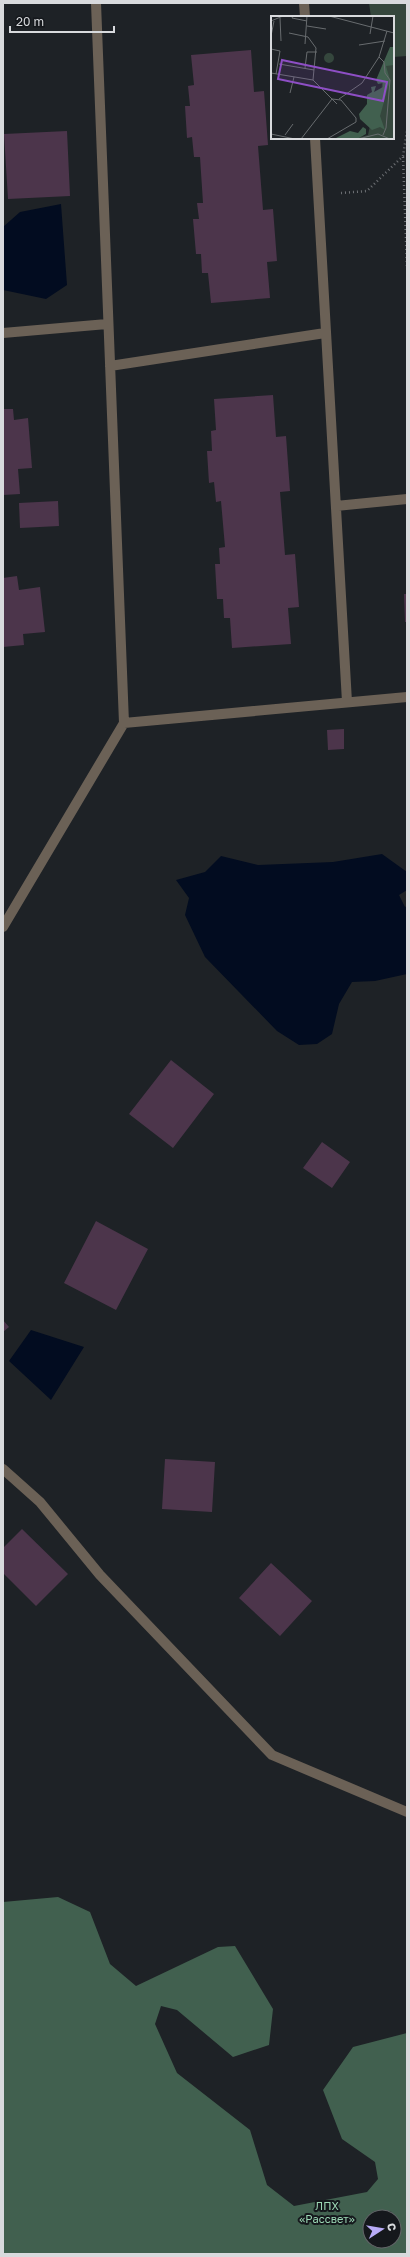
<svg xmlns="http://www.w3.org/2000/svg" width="410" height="2257" viewBox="0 0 410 2257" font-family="'Golos Text',sans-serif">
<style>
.green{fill:#35473d}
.forest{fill:#41604f;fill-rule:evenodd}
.water{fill:#020c20}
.building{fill:#4c354b}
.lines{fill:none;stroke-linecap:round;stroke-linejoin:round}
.path{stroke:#6e7175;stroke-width:2.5;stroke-dasharray:1 3;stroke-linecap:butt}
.service{stroke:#6b6156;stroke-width:10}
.labels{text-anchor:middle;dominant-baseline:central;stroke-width:4;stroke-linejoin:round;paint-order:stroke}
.park-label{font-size:11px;fill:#9cd7b5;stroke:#15181c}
.inset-road{fill:none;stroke:#686c6f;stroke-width:1}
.view{fill:#8e4fc5;fill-opacity:0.15;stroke:#8e4fc5;stroke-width:2}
.inset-edge{fill:none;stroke:#d8dadd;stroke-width:2}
</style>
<rect width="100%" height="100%" fill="#1e2226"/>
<path class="green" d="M 369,3 L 407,3 L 407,56 L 393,57 L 393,17 L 371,17 Z"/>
<path class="forest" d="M 58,1897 L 90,1912 L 110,1964 L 136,1986 L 218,1947 L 235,1946 L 273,2009 L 269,2045 L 233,2057 L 177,2010 L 161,2006 L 155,2024 L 177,2073 L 250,2130 L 267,2185 L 294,2206 L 367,2192 L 378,2179 L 375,2162 L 342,2139 L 323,2090 L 353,2047 L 407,2033 L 407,2254 L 3,2254 L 3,1902 ZM 370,2217 L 394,2217 L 394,2241 L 370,2241 Z"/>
<path class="water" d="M 61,204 L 67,285 L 46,299 L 3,290 L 3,227 L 20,212 Z
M 382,854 L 407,872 L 407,890 L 399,895 L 405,907 L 407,906 L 407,974 L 375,981 L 352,982 L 339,1004 L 332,1034 L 317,1044 L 299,1045 L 277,1031 L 205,957 L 185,915 L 189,898 L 176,880 L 205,872 L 221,856 L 258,865 L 333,862 Z
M 31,1330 L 84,1347 L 51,1400 L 9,1361 Z"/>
<path class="building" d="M 251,50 L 254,92 L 264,91 L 268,145 L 258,146 L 263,210 L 273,209 L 277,261 L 267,262 L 270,298 L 211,303 L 208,273 L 202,273 L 201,254 L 196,254 L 193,219 L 199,219 L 197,203 L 203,203 L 200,157 L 194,157 L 192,137 L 187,138 L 185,106 L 190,106 L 188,86 L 194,85 L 191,55 Z
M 67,131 L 70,196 L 8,199 L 4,134 Z
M 273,395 L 276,437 L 286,436 L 290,491 L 280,492 L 285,555 L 295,554 L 299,607 L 288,608 L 291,644 L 232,648 L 230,618 L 224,618 L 223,599 L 217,599 L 215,564 L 220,564 L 219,548 L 225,547 L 221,501 L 216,502 L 214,482 L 209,483 L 207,451 L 212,451 L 211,431 L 216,430 L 214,399 Z
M 3,409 L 13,409 L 14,420 L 28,418 L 32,468 L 18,469 L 20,494 L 3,495 Z
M 58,501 L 59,526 L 20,528 L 19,503 Z
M 17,576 L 19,590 L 40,587 L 45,632 L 23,634 L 24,645 L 3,647 L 3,578 Z
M 404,594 L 407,594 L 407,622 L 405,622 Z
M 344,729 L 344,749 L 328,750 L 327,730 Z
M 171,1060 L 214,1094 L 173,1148 L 129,1114 Z
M 322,1142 L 350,1162 L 332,1188 L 303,1168 Z
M 96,1221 L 148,1249 L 116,1310 L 64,1283 Z
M 3,1320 L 9,1327 L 3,1332 Z
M 165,1459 L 215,1462 L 212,1512 L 162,1509 Z
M 22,1529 L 68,1574 L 36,1606 L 3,1573 L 3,1548 Z
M 271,1563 L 312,1601 L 280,1636 L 239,1598 Z"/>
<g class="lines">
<path class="path" d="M 403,157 L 407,268
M 341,193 L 367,191 L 403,156 L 407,131"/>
<path class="service" d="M 304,3 L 305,17
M 315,138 L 347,702
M 3,333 L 107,324
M 110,366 L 325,333
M 336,506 L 407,499
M 124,723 L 407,697
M 3,927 L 124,723 L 96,3
M 3,1469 L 40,1502 L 100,1575 L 272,1755 L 407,1812"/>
</g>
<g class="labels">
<g class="park-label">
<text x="327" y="2205">ЛПХ<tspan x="327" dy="13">«Рассвет»</tspan></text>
</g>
</g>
<g transform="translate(271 16)">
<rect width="123" height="123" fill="#1e2226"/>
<path d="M53 42a5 5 0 1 1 10 0a5 5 0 1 1-10 0ZM 123,43 L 123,123 L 82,123 L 97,119 L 100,105 L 107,105 L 113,50 Z" fill="#35473d"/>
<path d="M 119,31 L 123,31 L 123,49 L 115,50 L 119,64 L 109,100 L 114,114 L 109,111 L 101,114 L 89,103 L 88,98 L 96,88 L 96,79 L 101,76 L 100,71 L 105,70 L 103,76 L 112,71 L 112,67 L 107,68 L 105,64 ZM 92,111 L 95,113 L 95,118 L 88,122 L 63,123 L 79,115 L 87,117 Z" fill="#41604f"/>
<path class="inset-road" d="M 22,0 L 21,2 L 36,5M 58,0 L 123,17M 9,2 L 10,25M 0,5 L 12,0M 36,10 L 55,13M 18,17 L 37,21 L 45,32 L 42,64M 99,18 L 102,0M 0,20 L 3,5M 34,28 L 36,0M 88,29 L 114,25M 0,33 L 9,35 L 5,58M 8,48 L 43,54M 34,52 L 36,36 L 46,36M 0,57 L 42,64 L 61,83 L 70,84 L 85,102 L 85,106 L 56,123M 19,77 L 23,61M 68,83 L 91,67 L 108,41M 0,118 L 24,123M 14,119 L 22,108M 112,119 L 115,112 L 119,64 L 114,57 L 113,46 L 108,41 L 116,15M 30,123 L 61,83 L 66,88M 87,123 L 107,118 L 119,123"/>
<path class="view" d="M 11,44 L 116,66 L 112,85 L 7,63 Z"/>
<rect width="123" height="123" class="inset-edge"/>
</g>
<rect width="410" height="2257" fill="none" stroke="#d8dadd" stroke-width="8"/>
<g transform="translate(382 2229) rotate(78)"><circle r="19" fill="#15181c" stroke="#636669"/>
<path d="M0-3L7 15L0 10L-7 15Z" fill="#b8abf7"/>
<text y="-6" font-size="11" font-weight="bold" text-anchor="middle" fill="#d8dadd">С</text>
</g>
<path d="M10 26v6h104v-6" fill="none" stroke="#d8dadd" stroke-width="2"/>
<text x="16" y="26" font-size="12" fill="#d8dadd" stroke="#15181c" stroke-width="3" paint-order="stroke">20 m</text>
</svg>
